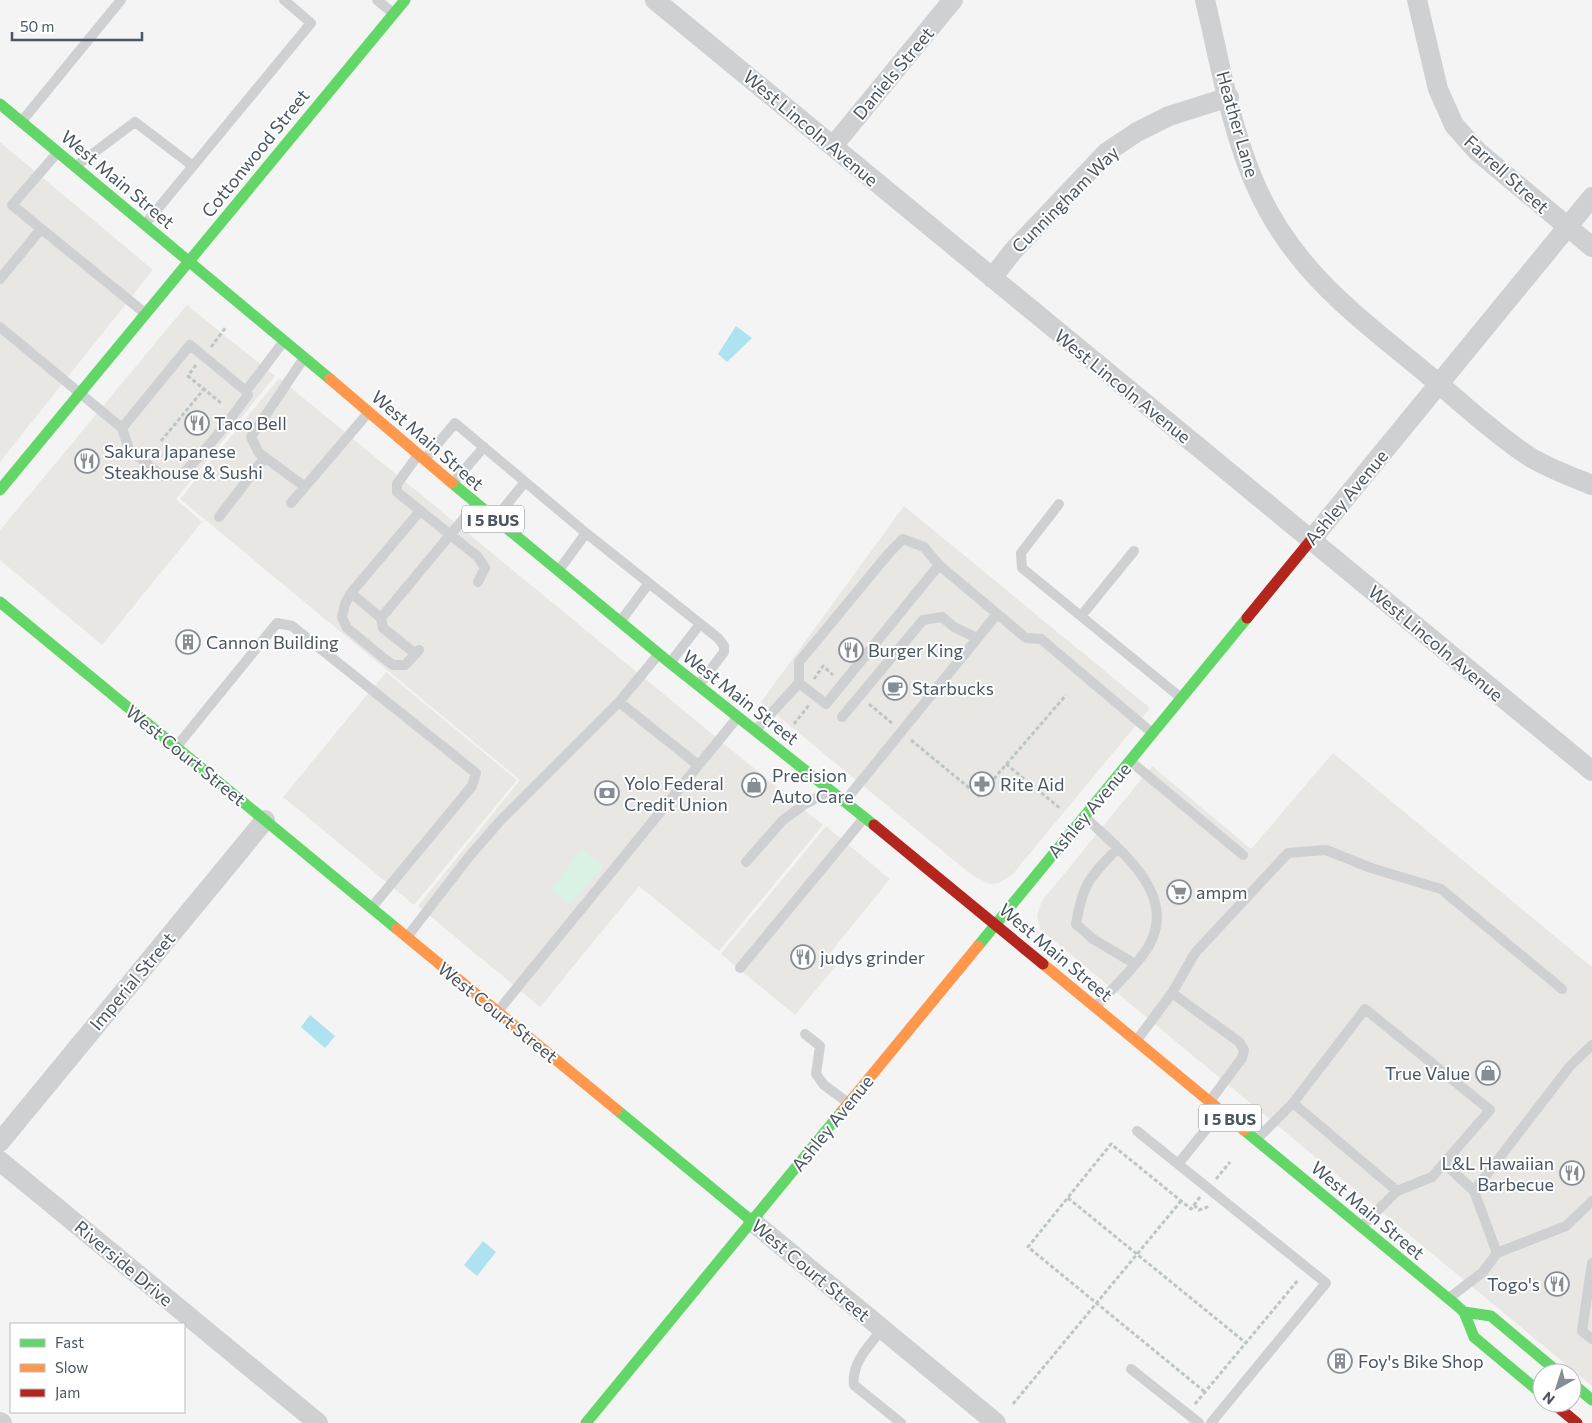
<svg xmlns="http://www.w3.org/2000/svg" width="1592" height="1423" viewBox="0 0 1592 1423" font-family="Commissioner,sans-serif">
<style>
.commercial{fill:#e8e7e3}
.green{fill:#d9f2e3}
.water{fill:#aee2f0}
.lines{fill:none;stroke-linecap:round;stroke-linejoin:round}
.path{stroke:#bcc7c4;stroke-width:3;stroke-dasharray:4 2.5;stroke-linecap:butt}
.lane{stroke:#ced0d2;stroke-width:10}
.street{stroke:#ced0d2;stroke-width:20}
.fast{stroke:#63d668;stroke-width:11}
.slow{stroke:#ff974d;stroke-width:11}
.jam{stroke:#b3261e;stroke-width:11}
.labels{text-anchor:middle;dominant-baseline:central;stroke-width:4;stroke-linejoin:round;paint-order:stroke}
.shield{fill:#fff;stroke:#808990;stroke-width:1}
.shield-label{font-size:16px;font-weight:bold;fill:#4a5661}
.street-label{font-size:18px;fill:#4a5661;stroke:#fff}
.poi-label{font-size:18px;fill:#4a5661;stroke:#fff;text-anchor:start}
</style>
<rect width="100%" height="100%" fill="#f4f4f4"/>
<path class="commercial" d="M 0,142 L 153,270 L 0,462 Z
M 187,305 L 275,376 L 176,499 L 202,522 L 102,645 L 0,560 L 0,530 Z
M 279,378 L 823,825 L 719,951 L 639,886 L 540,1007 L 418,906 L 520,780 L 180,499 Z
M 904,506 L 1150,708 L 1013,874 L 999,883 L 990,884 L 973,876 L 761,702 Z
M 386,672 L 517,780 L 414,905 L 283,797 Z
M 1333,753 L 1592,967 L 1592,1386 L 1040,929 L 1037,915 L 1042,901 L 1152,766 L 1251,849 Z
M 826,826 L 890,879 L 830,953 L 839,962 L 795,1015 L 721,954 Z"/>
<path class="green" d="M 582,849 L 603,866 L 570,905 L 550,890 Z"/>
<path class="water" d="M 736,326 L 752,338 L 727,362 L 718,354 Z
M 310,1015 L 335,1036 L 325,1048 L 301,1027 Z
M 483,1241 L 496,1252 L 477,1276 L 464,1265 Z"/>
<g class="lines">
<path class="path" d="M 211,347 L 226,327
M 196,365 L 188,376 L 221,403
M 161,441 L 204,389
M 814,679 L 823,666 L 833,675
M 869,704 L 893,724
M 794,724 L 809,705
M 911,740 L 979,796 L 1066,695
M 1006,764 L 1061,809
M 1216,1179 L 1230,1162
M 1200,1197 L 1191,1209 L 1111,1144 L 1028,1247 L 1205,1392
M 1068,1198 L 1246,1343
M 1194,1205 L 1199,1210 L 1210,1206
M 1013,1404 L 1181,1201
M 1195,1404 L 1299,1279"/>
<path class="lane" d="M 377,0 L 393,13
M 22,121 L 121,0
M 58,152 L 12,205 L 146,314
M 76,166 L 135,122 L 193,166
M 146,223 L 311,23 L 284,0
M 0,279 L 41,229
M 0,327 L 122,428 L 190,345 L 246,391 L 284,341
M 304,358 L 251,437 L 259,453 L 305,487
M 122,428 L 129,449 L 162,476 L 183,474 C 207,449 228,423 248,395 L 246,391
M 418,455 L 397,484 L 397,492 L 478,557 L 485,568 L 478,582
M 425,459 L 455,423 L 586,533 L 559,570
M 453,483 L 484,447
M 291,503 L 368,413
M 1059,504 L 1021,553 L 1022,568 L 1180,697
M 219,517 L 265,457
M 495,519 L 525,482
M 586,533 L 718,638 L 724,646 L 724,652 L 699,685
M 351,593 L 381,618
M 1081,616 L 1134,551
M 620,622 L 649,583
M 419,650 L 405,665 L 393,665 L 386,660 L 347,628 L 342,617 L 345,604 L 351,593 L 420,511
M 416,654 L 383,628 L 381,618 L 475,505
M 670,663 L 700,624
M 799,683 L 799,662 L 889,553 L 903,539 L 924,547 L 939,565
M 619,702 L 698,765
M 842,717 L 923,620 L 942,617 L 954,627 L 977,638
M 756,730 L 799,683 L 826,704 L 939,565 L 1026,638 L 1041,639 L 1151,732
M 177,746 L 277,623 L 292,626 L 476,773 L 472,786 L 372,907
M 1130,761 L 1243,855
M 845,801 L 997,614
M 1085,817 C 1120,851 1181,895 1147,949 C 1133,970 1113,988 1096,1006
M 1118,848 C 1089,878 1083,883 1076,924 L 1093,939 L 1135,964
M 746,862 L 783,820 L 805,804 L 830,791
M 407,937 L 468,858 L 500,821 L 619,702 L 658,655
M 740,968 L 864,818
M 1172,993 L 1239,1042 L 1244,1050 L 1242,1058 L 1210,1101
M 498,1011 L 737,718
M 805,1034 L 820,1046 L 816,1074 L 824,1085 L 847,1102
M 1137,1040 L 1172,993 L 1195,953 L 1288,853 L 1326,850 L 1371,868 L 1441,889 L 1562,989
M 1137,1131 L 1178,1164
M 1257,1139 L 1293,1103
M 1444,1163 L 1474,1191 L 1497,1253 L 1483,1272 L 1449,1298
M 1474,1191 L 1570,1066 L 1592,1045
M 1361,1227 L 1397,1191 L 1432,1177 L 1490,1110 L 1365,1009 L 1293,1103 L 1397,1191
M 1497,1253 L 1566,1226 L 1592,1201
M 1592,1263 L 1582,1331 L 1592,1339
M 882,1329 C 870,1345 851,1363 854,1385 L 901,1423
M 1131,1369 L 1199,1423
M 1211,1423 L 1326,1283 L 1178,1164 L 1221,1111"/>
<path class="street" d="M 655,0 L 1592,771
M 1205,0 C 1220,61 1230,128 1256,186 C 1294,272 1357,316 1427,374 C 1460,401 1491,431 1527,455 C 1547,468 1570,476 1592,485
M 1417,0 L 1438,89 L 1454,125 L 1477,151 L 1592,247
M 833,146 L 953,0
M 992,278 L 1013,251 L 1107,152 L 1137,132 L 1169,116 L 1229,97
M 1311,540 L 1592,197
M 0,1142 L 265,820
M 0,1161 L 318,1423
M 753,1222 L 996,1423
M 0,1422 L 2,1423"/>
<path class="fast" d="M 0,104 L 330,379
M 452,483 L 670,663 L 874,825
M 0,490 L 405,0
M 0,602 L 397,929
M 978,946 L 1247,618
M 617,1110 L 753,1222
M 1244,1130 L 1455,1304 L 1464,1312 L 1474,1337 L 1542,1394
M 1464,1312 L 1491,1316 L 1559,1373
M 1572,1383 L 1592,1400
M 586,1423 L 843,1110"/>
<path class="slow" d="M 330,379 L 452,483
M 397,929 L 617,1110
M 1043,964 L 1244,1130
M 843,1110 L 978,946"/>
<path class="jam" d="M 1247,618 L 1311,540
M 874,825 L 1043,964
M 1553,1403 L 1577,1423"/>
</g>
<defs>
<g id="restaurant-ring" transform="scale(1.25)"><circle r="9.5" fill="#fff" stroke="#868d94" stroke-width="1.5"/><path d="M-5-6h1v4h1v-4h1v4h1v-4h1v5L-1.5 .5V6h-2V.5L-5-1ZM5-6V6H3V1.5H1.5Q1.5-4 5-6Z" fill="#868d94"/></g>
<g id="building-ring" transform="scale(1.25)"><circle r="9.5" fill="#fff" stroke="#868d94" stroke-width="1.5"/><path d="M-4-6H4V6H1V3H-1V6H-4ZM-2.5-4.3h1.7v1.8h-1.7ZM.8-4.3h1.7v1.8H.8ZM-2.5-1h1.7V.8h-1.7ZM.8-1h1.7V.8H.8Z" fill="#868d94"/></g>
<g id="cafe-ring" transform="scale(1.25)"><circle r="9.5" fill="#fff" stroke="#868d94" stroke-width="1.5"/><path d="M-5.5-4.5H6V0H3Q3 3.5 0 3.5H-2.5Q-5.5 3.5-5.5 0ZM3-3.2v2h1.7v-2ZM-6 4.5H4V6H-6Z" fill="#868d94"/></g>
<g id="pharmacy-ring" transform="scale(1.25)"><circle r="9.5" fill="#fff" stroke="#868d94" stroke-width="1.5"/><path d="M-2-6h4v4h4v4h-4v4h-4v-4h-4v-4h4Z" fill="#868d94"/></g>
<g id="shop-ring" transform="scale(1.25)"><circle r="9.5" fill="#fff" stroke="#868d94" stroke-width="1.5"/><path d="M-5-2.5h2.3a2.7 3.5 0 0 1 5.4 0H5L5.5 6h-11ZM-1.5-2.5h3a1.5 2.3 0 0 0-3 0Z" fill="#868d94"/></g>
<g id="bank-ring" transform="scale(1.25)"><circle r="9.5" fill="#fff" stroke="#868d94" stroke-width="1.5"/><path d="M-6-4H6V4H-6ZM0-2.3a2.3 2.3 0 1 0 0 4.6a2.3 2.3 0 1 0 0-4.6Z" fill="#868d94"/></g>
<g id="supermarket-ring" transform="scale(1.25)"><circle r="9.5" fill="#fff" stroke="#868d94" stroke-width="1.5"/><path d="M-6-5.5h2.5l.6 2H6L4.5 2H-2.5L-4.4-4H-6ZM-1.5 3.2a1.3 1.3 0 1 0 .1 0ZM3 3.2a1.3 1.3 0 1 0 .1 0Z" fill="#868d94"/></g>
</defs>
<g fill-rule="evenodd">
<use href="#restaurant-ring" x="197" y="423"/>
<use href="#restaurant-ring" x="87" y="461"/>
<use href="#building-ring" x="188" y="642"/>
<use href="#restaurant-ring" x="851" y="650"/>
<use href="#cafe-ring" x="895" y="688"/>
<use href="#pharmacy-ring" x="982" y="784"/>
<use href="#shop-ring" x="754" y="785"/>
<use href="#bank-ring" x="607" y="793"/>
<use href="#supermarket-ring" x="1179" y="892"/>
<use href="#restaurant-ring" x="803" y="957"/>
<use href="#shop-ring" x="1488" y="1073"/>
<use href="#restaurant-ring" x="1572" y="1173"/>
<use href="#restaurant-ring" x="1557" y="1284"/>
<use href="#building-ring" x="1340" y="1361"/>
</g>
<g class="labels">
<g class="shield">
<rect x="462" y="505.5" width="62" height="27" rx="4"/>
<rect x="1199" y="1104.5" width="62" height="27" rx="4"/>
</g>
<g class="shield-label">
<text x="493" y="519">I 5 BUS</text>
<text x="1230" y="1118">I 5 BUS</text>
</g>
<g class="street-label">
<text transform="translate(893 73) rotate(-50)">Daniels Street</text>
<text transform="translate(1238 124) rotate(74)">Heather Lane</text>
<text transform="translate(811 128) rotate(40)">West Lincoln Avenue</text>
<text transform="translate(255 153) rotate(-51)">Cottonwood Street</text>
<text transform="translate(1507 174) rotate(42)">Farrell Street</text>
<text transform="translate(118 179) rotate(40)">West Main Street</text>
<text transform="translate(1065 199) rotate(-45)">Cunningham Way</text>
<text transform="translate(1123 386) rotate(39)">West Lincoln Avenue</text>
<text transform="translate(428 440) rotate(41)">West Main Street</text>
<text transform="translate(1346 497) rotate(-50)">Ashley Avenue</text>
<text transform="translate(1436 643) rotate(40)">West Lincoln Avenue</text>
<text transform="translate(741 697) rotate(38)">West Main Street</text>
<text transform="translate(186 755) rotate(39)">West Court Street</text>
<text transform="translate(1089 810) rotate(-50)">Ashley Avenue</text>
<text transform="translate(1056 952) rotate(40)">West Main Street</text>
<text transform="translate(132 981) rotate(-50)">Imperial Street</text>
<text transform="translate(498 1012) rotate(39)">West Court Street</text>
<text transform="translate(832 1123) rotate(-51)">Ashley Avenue</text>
<text transform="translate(1368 1210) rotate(40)">West Main Street</text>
<text transform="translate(124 1263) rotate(40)">Riverside Drive</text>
<text transform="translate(811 1270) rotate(40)">West Court Street</text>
</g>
<g class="poi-label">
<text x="214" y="423">Taco Bell</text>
<text x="104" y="451">Sakura Japanese<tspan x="104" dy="21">Steakhouse &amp; Sushi</tspan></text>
<text x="206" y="642">Cannon Building</text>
<text x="868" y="650">Burger King</text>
<text x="912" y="688">Starbucks</text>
<text x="772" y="775">Precision<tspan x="772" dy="21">Auto Care</tspan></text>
<text x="624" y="783">Yolo Federal<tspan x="624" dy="21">Credit Union</tspan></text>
<text x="1000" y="784">Rite Aid</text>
<text x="1196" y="892">ampm</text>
<text x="820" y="957">judys grinder</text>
<text x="1470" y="1073" text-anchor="end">True Value</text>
<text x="1554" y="1163" text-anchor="end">L&amp;L Hawaiian<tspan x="1554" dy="21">Barbecue</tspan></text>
<text x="1540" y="1284" text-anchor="end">Togo's</text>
<text x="1358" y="1361">Foy's Bike Shop</text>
</g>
</g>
<rect x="10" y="1323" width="175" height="90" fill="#ffffff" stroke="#b7bbc0"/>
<rect x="20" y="1339" width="25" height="8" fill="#63d668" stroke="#b7bbc0"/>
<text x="55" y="1348" font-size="15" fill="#4a5661">Fast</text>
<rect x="20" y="1364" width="25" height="8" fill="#ff974d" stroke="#b7bbc0"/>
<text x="55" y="1373" font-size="15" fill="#4a5661">Slow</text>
<rect x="20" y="1389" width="25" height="8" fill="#b3261e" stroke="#b7bbc0"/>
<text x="55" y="1398" font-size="15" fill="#4a5661">Jam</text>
<g transform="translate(1557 1388) rotate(219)"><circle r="24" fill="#ffffff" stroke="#b7bbc0"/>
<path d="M0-4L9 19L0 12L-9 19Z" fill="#868d94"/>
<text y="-8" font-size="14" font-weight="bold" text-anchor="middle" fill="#4a5661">N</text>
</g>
<path d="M12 32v8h130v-8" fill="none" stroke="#4a5661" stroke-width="2.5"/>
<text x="20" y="32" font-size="15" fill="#4a5661" stroke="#ffffff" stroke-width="4" paint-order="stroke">50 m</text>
</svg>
